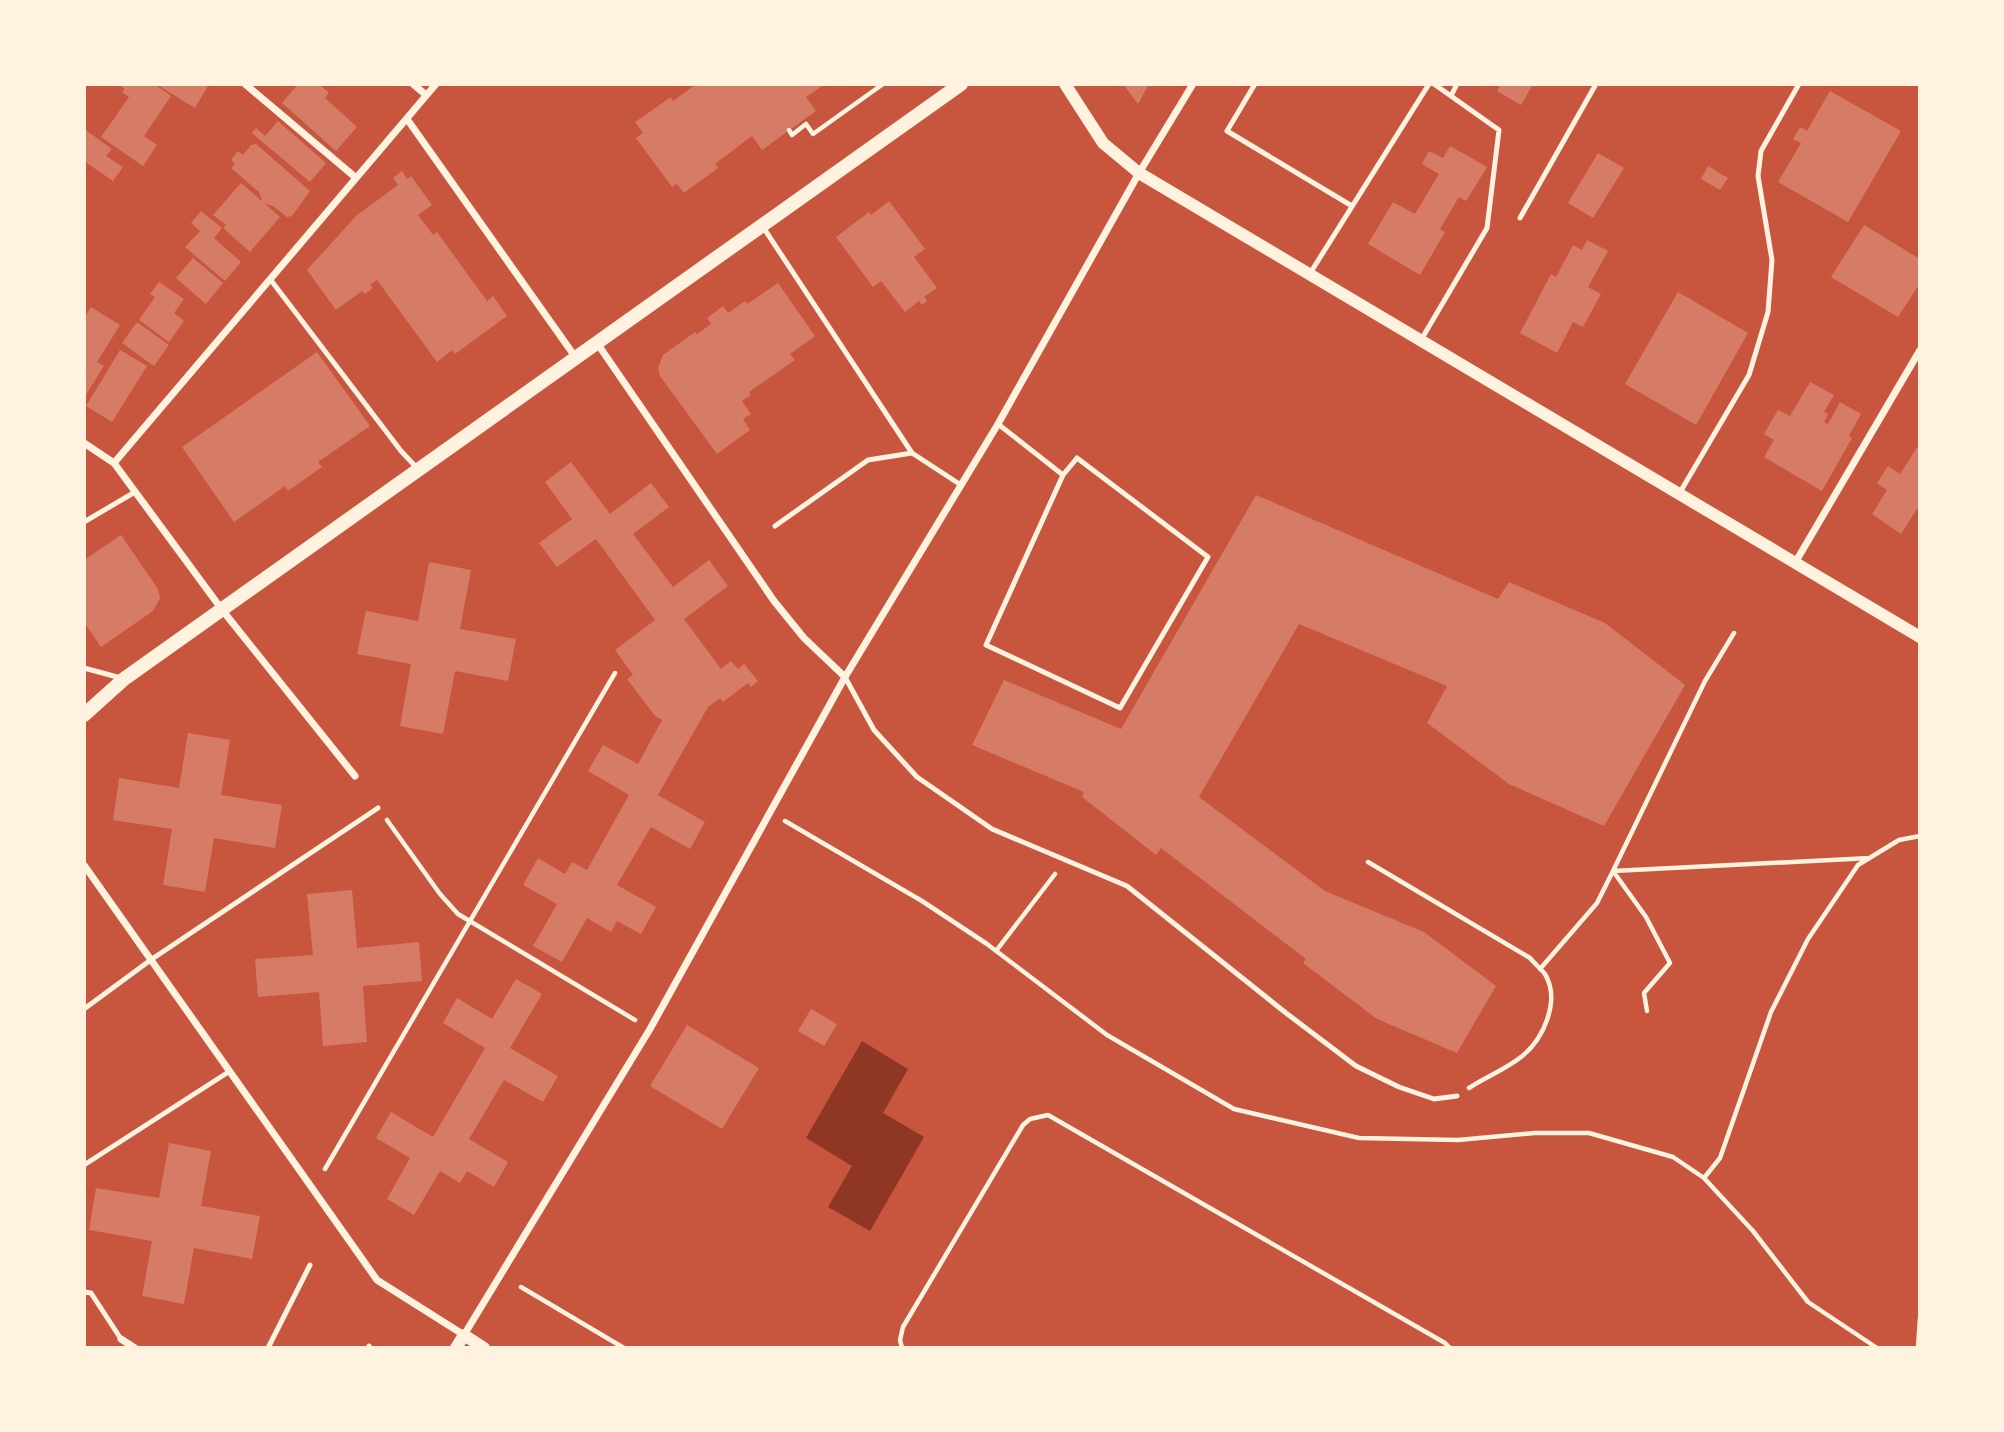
<svg xmlns="http://www.w3.org/2000/svg" width="2004" height="1432" viewBox="0 0 2004 1432" font-family="Signika,sans-serif">
<style>
.water{fill:#8f3625}
.building{fill:#d67c66}
.lines{fill:none;stroke-linecap:round;stroke-linejoin:round}
.path{stroke:#fff3e0;stroke-width:4.5}
.service{stroke:#fff3e0;stroke-width:5}
.minor{stroke:#fff3e0;stroke-width:7}
.tertiary{stroke:#fff3e0;stroke-width:12}
.secondary{stroke:#fff3e0;stroke-width:14}
</style>
<rect width="100%" height="100%" fill="#c8553d"/>
<path class="water" d="M 862,1041 L 908,1069 L 883,1113 L 924,1137 L 870,1231 L 828,1207 L 852,1166 L 806,1138 Z"/>
<path class="building" d="M 118,84 L 154,84 L 171,96 L 144,136 L 157,145 L 143,166 L 101,137 L 129,97 L 122,92 L 125,89 Z
M 156,84 L 209,84 L 195,108 Z
M 298,84 L 319,84 L 329,93 L 325,98 L 357,127 L 336,151 L 282,103 Z
M 696,84 L 825,84 L 806,97 L 816,111 L 762,150 L 752,136 L 715,164 L 718,168 L 684,193 L 677,184 L 672,187 L 636,138 L 643,133 L 635,122 L 671,97 L 673,101 Z
M 1123,84 L 1149,84 L 1138,104 Z
M 1501,84 L 1533,84 L 1521,105 L 1497,91 Z
M 1830,91 L 1901,131 L 1848,222 L 1778,182 L 1801,143 L 1793,139 L 1800,127 L 1807,131 Z
M 278,121 L 326,163 L 310,182 L 252,133 L 256,128 L 265,136 Z
M 84,129 L 112,149 L 106,156 L 123,167 L 113,181 L 84,161 Z
M 256,144 L 310,191 L 292,216 L 287,217 L 273,206 L 263,203 L 259,192 L 231,168 L 235,164 L 231,160 L 238,151 L 243,155 L 251,145 Z
M 1450,146 L 1487,167 L 1466,201 L 1459,197 L 1440,229 L 1445,232 L 1420,275 L 1368,244 L 1393,202 L 1415,214 L 1439,174 L 1422,164 L 1429,151 L 1443,158 Z
M 1598,153 L 1624,168 L 1593,218 L 1568,203 Z
M 1708,166 L 1728,178 L 1720,190 L 1701,179 Z
M 402,171 L 407,179 L 411,176 L 432,205 L 418,215 L 433,235 L 437,232 L 487,301 L 493,296 L 507,316 L 455,354 L 452,350 L 437,362 L 377,280 L 370,285 L 373,288 L 365,294 L 362,291 L 336,310 L 307,270 L 357,215 L 398,185 L 393,178 Z
M 241,183 L 280,217 L 250,252 L 223,228 L 226,225 L 213,215 Z
M 889,201 L 925,249 L 914,257 L 937,288 L 924,297 L 927,301 L 922,305 L 919,301 L 905,312 L 881,281 L 873,287 L 836,237 L 869,212 L 871,215 Z
M 201,211 L 222,228 L 214,238 L 241,262 L 225,281 L 185,247 L 200,231 L 191,223 Z
M 1864,225 L 1920,259 L 1920,283 L 1898,317 L 1831,277 Z
M 1587,240 L 1608,251 L 1588,287 L 1601,294 L 1583,327 L 1573,322 L 1557,353 L 1520,333 L 1551,274 L 1556,277 L 1573,245 L 1582,250 Z
M 193,258 L 223,283 L 206,304 L 176,278 Z
M 159,282 L 184,299 L 174,313 L 184,321 L 169,342 L 139,320 L 155,297 L 150,294 Z
M 778,283 L 815,336 L 790,354 L 795,360 L 749,392 L 751,395 L 742,401 L 751,414 L 743,419 L 750,430 L 717,454 L 660,376 L 658,368 L 663,355 L 695,332 L 697,334 L 711,324 L 707,318 L 723,306 L 728,313 L 745,301 L 747,304 Z
M 1678,292 L 1748,333 L 1696,425 L 1625,384 Z
M 91,307 L 120,325 L 97,362 L 104,366 L 84,398 L 84,318 Z
M 137,322 L 169,345 L 154,366 L 122,343 Z
M 120,350 L 147,366 L 112,422 L 86,406 Z
M 317,352 L 370,426 L 318,462 L 322,467 L 288,491 L 285,486 L 234,522 L 182,447 Z
M 1810,382 L 1834,395 L 1824,412 L 1828,414 L 1824,422 L 1828,424 L 1840,402 L 1861,414 L 1849,436 L 1852,438 L 1822,491 L 1764,457 L 1774,440 L 1764,434 L 1778,410 L 1790,416 Z
M 1920,443 L 1920,511 L 1917,509 L 1901,534 L 1872,514 L 1887,490 L 1877,483 L 1888,466 L 1900,474 Z
M 571,462 L 610,514 L 651,483 L 669,507 L 633,534 L 673,587 L 709,560 L 728,586 L 684,619 L 721,669 L 731,661 L 738,669 L 744,664 L 758,681 L 751,687 L 748,683 L 723,702 L 720,698 L 708,707 L 658,795 L 705,822 L 690,849 L 651,827 L 617,885 L 656,907 L 641,934 L 617,921 L 611,932 L 587,918 L 562,962 L 533,946 L 557,904 L 523,885 L 538,858 L 565,874 L 572,862 L 587,870 L 629,795 L 588,771 L 603,745 L 638,764 L 662,720 L 655,716 L 627,679 L 633,675 L 615,650 L 655,620 L 596,539 L 557,567 L 539,543 L 572,519 L 545,482 Z
M 1256,495 L 1498,599 L 1509,582 L 1605,623 L 1685,685 L 1604,826 L 1509,784 L 1427,723 L 1447,686 L 1299,624 L 1199,797 L 1325,891 L 1424,932 L 1496,986 L 1457,1053 L 1377,1019 L 1303,963 L 1306,959 L 1161,848 L 1156,855 L 1082,797 L 1084,792 L 972,745 L 1004,680 L 1121,729 Z
M 121,535 L 158,589 L 160,598 L 153,611 L 101,647 L 84,622 L 84,560 Z
M 429,562 L 471,570 L 460,629 L 516,639 L 508,681 L 455,671 L 443,734 L 400,726 L 411,664 L 357,654 L 366,611 L 418,621 Z
M 188,733 L 230,740 L 221,795 L 282,805 L 275,848 L 214,838 L 205,892 L 163,885 L 172,829 L 113,820 L 119,778 L 179,788 Z
M 352,890 L 357,948 L 419,942 L 422,981 L 363,986 L 367,1042 L 323,1046 L 319,992 L 258,997 L 255,959 L 313,955 L 307,894 Z
M 516,979 L 542,994 L 510,1048 L 558,1076 L 543,1102 L 504,1080 L 469,1139 L 508,1162 L 494,1187 L 467,1171 L 460,1183 L 440,1171 L 414,1215 L 387,1199 L 410,1158 L 376,1138 L 391,1112 L 433,1137 L 485,1048 L 443,1023 L 457,998 L 492,1019 Z
M 811,1009 L 837,1024 L 824,1046 L 798,1031 Z
M 687,1025 L 759,1068 L 722,1129 L 650,1086 Z
M 169,1143 L 211,1151 L 201,1206 L 260,1216 L 252,1259 L 194,1248 L 184,1304 L 142,1296 L 152,1241 L 89,1230 L 96,1188 L 159,1198 Z"/>
<g class="lines">
<path class="path" d="M 789,130 L 792,135 L 806,124 L 813,134 L 883,84
M 1734,633 L 1705,681 L 1613,871 L 1870,858
M 387,820 L 440,894 L 458,914 L 635,1020
M 785,821 L 922,901 L 987,944 L 1107,1035 L 1234,1109 L 1359,1138 L 1458,1140 L 1535,1133 L 1589,1133 L 1673,1157 L 1704,1178 L 1753,1231 L 1808,1302 L 1877,1348
M 1368,862 L 1530,958 C 1534,963 1541,969 1545,974 C 1561,1001 1543,1040 1521,1057 C 1506,1069 1486,1077 1469,1088
M 996,951 L 1055,874
M 1540,969 L 1597,903 L 1613,871 L 1646,917 L 1670,963 L 1644,993 L 1647,1011
M 325,1169 L 615,673
M 1704,1178 L 1720,1158 L 1771,1012 L 1808,939 L 1858,865 L 1899,840 L 1920,836
M 521,1287 L 624,1348
M 902,1348 L 900,1340 L 903,1327 L 1023,1125 L 1030,1119 L 1048,1115 L 1445,1343 L 1450,1348
M 1918,1348 L 1920,1318"/>
<path class="service" d="M 1255,84 L 1227,131 L 1352,206
M 1451,96 L 1457,84
M 1520,218 L 1596,84
M 763,227 L 912,453 L 961,485
M 1309,275 L 1429,84
M 270,279 L 401,451 L 417,468
M 1421,340 L 1487,228 L 1499,130 L 1434,84
M 998,424 L 1063,475 L 986,645 L 1120,708 L 1208,557 L 1077,458 L 1063,475
M 1679,494 L 1749,375 L 1768,312 L 1772,260 L 1758,176 L 1761,151 L 1799,84
M 84,522 L 135,492
M 775,526 L 868,460 L 912,453
M 84,668 L 121,678
M 845,677 L 874,730 L 917,777 L 992,829 L 1127,886 L 1286,1013 L 1356,1066 L 1399,1087 L 1434,1099 L 1457,1096
M 84,1009 L 152,959 L 378,808
M 84,1165 L 230,1071
M 84,1292 L 91,1293 L 121,1339
M 268,1348 L 310,1265
M 368,1348 L 369,1346"/>
<path class="minor" d="M 245,84 L 355,177
M 413,84 L 426,95
M 407,119 L 576,358
M 597,343 L 774,601 L 804,638 L 845,677
M 84,443 L 114,463 L 223,611 L 355,776
M 114,463 L 436,84
M 1795,563 L 1920,350
M 84,865 L 377,1280 L 464,1335 L 650,1029 L 845,677 L 998,424 L 1139,173 L 1193,84
M 121,1339 L 135,1348"/>
<path class="tertiary" d="M 1065,84 L 1103,143 L 1139,173 L 1920,637
M 456,1348 L 464,1335 L 484,1348"/>
<path class="secondary" d="M 84,715 L 124,679 L 961,84"/>
</g>
<rect width="2004" height="1432" fill="none" stroke="#fff3e0" stroke-width="172"/>
</svg>
